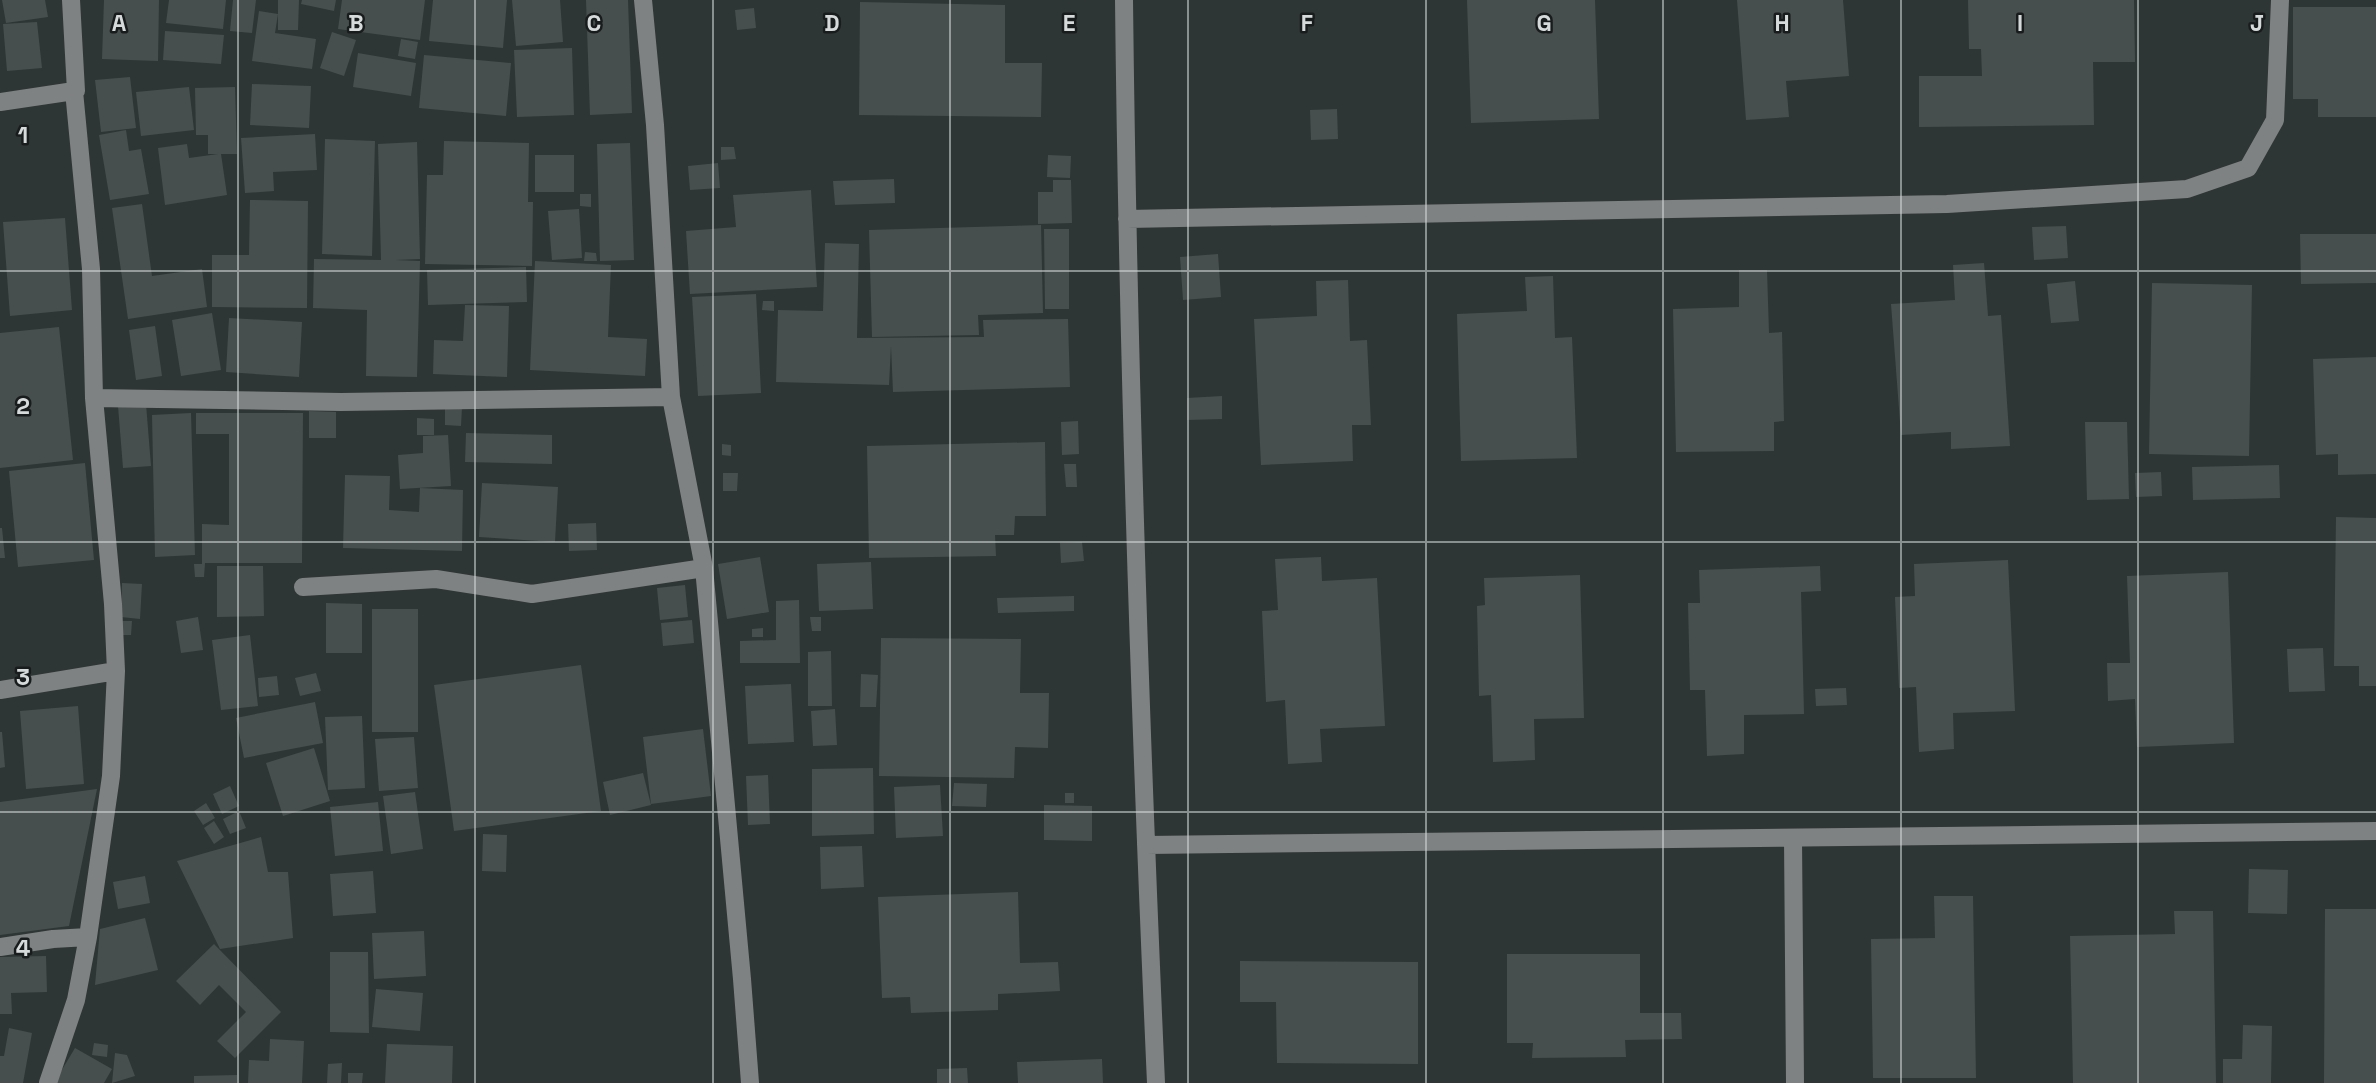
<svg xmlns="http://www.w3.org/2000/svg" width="2376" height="1083" viewBox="0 0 2376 1083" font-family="'Space Grotesk',sans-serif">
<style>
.building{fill:#474e4e}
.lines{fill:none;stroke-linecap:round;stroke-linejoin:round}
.minor{stroke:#7f8282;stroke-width:18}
.grid{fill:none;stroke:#d6dada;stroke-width:2;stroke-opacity:0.55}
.grid-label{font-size:23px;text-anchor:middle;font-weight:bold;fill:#d6dada;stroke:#191c1c;stroke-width:5;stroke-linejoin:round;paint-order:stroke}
</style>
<rect width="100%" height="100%" fill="#2e3535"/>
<path class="building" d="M 2,0 L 45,0 L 48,17 L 6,23 Z
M 104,0 L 159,0 L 158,61 L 102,59 Z
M 169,0 L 226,0 L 223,29 L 166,23 Z
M 233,0 L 256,0 L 252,33 L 230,31 Z
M 278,0 L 299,0 L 298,30 L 278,30 Z
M 302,0 L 336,0 L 334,11 L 301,4 Z
M 342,0 L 425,0 L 420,40 L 338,29 Z
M 433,0 L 507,0 L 503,48 L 429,41 Z
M 512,0 L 560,0 L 563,42 L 516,46 Z
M 586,0 L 628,0 L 632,113 L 590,115 Z
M 1467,0 L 1595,0 L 1599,119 L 1471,123 Z
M 1737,0 L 1843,0 L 1849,76 L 1786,81 L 1789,117 L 1746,120 Z
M 1968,0 L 2134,0 L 2135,62 L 2093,62 L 2094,125 L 1919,127 L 1919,76 L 1982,76 L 1981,49 L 1969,49 Z
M 860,2 L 1005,5 L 1005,63 L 1042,63 L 1041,117 L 859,115 Z
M 2293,7 L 2376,7 L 2376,117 L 2318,117 L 2318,99 L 2293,99 Z
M 754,8 L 756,28 L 737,30 L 735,10 Z
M 259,11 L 278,14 L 275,33 L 316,39 L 312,69 L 252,61 Z
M 37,22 L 42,68 L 7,71 L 3,24 Z
M 165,31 L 224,35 L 221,64 L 163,60 Z
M 332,32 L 356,40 L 344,76 L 320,68 Z
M 401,39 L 418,42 L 415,59 L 398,56 Z
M 572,48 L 574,115 L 517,117 L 514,50 Z
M 358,53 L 416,63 L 411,96 L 353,87 Z
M 424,55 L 511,63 L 506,116 L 419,108 Z
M 130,77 L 136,128 L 101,132 L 95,80 Z
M 252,84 L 311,86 L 309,128 L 250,125 Z
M 189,87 L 194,130 L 141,136 L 136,92 Z
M 235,87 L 237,154 L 221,154 L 227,195 L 165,205 L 158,148 L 187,144 L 189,158 L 218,154 L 208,154 L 208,135 L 196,135 L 195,88 Z
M 1337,109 L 1338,139 L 1311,140 L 1310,110 Z
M 126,130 L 129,151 L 141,149 L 149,194 L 110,200 L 99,135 Z
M 315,134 L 317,170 L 273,172 L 274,191 L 245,193 L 241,138 Z
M 325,139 L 375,141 L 372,256 L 322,254 Z
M 444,141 L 529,143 L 528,202 L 533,202 L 532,266 L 425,264 L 427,175 L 443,175 Z
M 417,142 L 420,259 L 395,260 L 420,261 L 417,377 L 366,376 L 367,310 L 313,308 L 314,259 L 381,260 L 378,144 Z
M 630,143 L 634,260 L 600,261 L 597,144 Z
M 721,147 L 734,147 L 736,159 L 721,160 Z
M 535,155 L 574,155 L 574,192 L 535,192 Z
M 1048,155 L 1071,156 L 1070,178 L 1047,177 Z
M 718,163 L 720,188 L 690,190 L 688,166 Z
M 894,179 L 895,203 L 835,205 L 833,181 Z
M 1053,180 L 1071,180 L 1072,223 L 1038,224 L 1038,192 L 1053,192 Z
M 811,190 L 817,287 L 690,294 L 686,231 L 736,227 L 733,195 Z
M 580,194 L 591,194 L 591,207 L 580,206 Z
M 250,200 L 308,201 L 307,308 L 212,307 L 212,255 L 249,255 Z
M 142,204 L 152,276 L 202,269 L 207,307 L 128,319 L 112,208 Z
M 579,209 L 582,258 L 552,260 L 548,211 Z
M 65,218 L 72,310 L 10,316 L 3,222 Z
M 1041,225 L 1043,313 L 978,315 L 979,335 L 872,337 L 869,230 Z
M 2066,226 L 2068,258 L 2034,260 L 2032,227 Z
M 1044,229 L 1069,229 L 1069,309 L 1045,309 Z
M 2300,234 L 2376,234 L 2376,283 L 2301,284 Z
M 825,243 L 859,244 L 857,338 L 984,337 L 983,320 L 1068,319 L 1070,387 L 893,392 L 891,346 L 889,385 L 776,382 L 778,310 L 823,311 Z
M 585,252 L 596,253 L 597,261 L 584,261 Z
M 1218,254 L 1221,297 L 1183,300 L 1180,257 Z
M 535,261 L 611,265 L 608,337 L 647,339 L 645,376 L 530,370 Z
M 1984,263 L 1988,316 L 2001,315 L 2010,446 L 1951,449 L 1951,432 L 1901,435 L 1891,304 L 1955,300 L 1953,265 Z
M 526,267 L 527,302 L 428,305 L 427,270 Z
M 1739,270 L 1767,270 L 1769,333 L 1782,332 L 1784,421 L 1774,422 L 1774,451 L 1676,452 L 1673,309 L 1739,307 Z
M 1553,276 L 1555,338 L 1572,337 L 1577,458 L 1461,461 L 1457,314 L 1527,311 L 1525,277 Z
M 1348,280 L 1350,341 L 1367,340 L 1371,425 L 1352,425 L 1353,461 L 1261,465 L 1254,319 L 1317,316 L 1316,281 Z
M 2075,281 L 2079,321 L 2051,323 L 2047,284 Z
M 2152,283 L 2252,285 L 2249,456 L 2149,454 Z
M 756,294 L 761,393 L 698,396 L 692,297 Z
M 763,301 L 774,301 L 774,311 L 762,310 Z
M 465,305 L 509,306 L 507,377 L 433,374 L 434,340 L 463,341 Z
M 212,313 L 221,370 L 181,376 L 172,320 Z
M 229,318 L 302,322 L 299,377 L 226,372 Z
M 155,326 L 162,376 L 136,380 L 129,330 Z
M 59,327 L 73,460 L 0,468 L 0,333 Z
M 2376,357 L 2376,474 L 2338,475 L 2338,454 L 2316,455 L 2313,359 Z
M 1222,396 L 1222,419 L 1187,420 L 1187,398 Z
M 146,404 L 151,466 L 123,468 L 118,406 Z
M 445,407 L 462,407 L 461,426 L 445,425 Z
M 309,411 L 336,412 L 336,438 L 309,438 Z
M 191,413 L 195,555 L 155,557 L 152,415 Z
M 196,413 L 303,413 L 302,563 L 205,563 L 204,577 L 195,577 L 194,564 L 202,564 L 202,524 L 229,525 L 229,434 L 196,434 Z
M 417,418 L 434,419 L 434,435 L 417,435 Z
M 1078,421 L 1079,454 L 1062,455 L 1061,422 Z
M 2085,422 L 2127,422 L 2129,499 L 2087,500 Z
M 466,433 L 552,435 L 552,464 L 465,462 Z
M 448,435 L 451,486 L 400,489 L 398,455 L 423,453 L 423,436 Z
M 1045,442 L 1046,516 L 1015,516 L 1014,535 L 995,535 L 996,556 L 869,558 L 867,446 Z
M 722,444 L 731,445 L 731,456 L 722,455 Z
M 85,463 L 94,560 L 18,567 L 9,471 Z
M 1064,464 L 1076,464 L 1077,487 L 1066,487 Z
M 2279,465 L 2280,498 L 2193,500 L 2192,467 Z
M 2161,472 L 2162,496 L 2136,497 L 2135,473 Z
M 723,473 L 738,473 L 737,491 L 723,491 Z
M 345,475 L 390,476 L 389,510 L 419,512 L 420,488 L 463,490 L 462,551 L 343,548 Z
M 482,483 L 558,487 L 555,542 L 479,537 Z
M 2336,517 L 2376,518 L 2376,686 L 2359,686 L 2359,666 L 2334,666 Z
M 596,523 L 597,550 L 569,551 L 568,524 Z
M 0,528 L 2,528 L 5,558 L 0,558 Z
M 1082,542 L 1084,561 L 1061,563 L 1060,543 Z
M 760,557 L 769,612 L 727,619 L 718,564 Z
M 1321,557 L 1322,581 L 1377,578 L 1385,726 L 1320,729 L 1322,762 L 1288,764 L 1285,700 L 1266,702 L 1262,611 L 1278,610 L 1275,559 Z
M 2008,560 L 2015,711 L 1953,713 L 1954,749 L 1919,752 L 1916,687 L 1899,688 L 1895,597 L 1915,596 L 1914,564 Z
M 871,562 L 873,609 L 819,611 L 817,564 Z
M 217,566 L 263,566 L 264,616 L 217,617 Z
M 1820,566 L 1821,591 L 1801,592 L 1804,714 L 1744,715 L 1744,754 L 1707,756 L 1705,690 L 1690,690 L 1688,603 L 1700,603 L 1699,570 Z
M 2228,572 L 2234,743 L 2137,747 L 2135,699 L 2108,701 L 2107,663 L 2130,663 L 2127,576 Z
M 1580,575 L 1584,718 L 1534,719 L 1535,760 L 1493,762 L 1491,695 L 1479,696 L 1477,606 L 1485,605 L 1484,578 Z
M 122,583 L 142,584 L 140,619 L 121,617 Z
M 685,585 L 688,617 L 660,620 L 657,588 Z
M 1074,596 L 1074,611 L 998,613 L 997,598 Z
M 799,600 L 800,663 L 740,663 L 740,641 L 776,640 L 776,601 Z
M 326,603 L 362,604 L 362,653 L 326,653 Z
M 372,609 L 418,609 L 418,732 L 372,732 Z
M 198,617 L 203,650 L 181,653 L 176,621 Z
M 810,617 L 821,617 L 821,631 L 812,631 Z
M 692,620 L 694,643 L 663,646 L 661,623 Z
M 120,621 L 132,621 L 131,635 L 121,635 Z
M 763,628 L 763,637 L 752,637 L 752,629 Z
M 250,635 L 258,706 L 221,710 L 212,640 Z
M 881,638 L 1021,639 L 1020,693 L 1049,693 L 1048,748 L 1015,747 L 1014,778 L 879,776 Z
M 2323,648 L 2325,691 L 2289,692 L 2287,649 Z
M 831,651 L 832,706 L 808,706 L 808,652 Z
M 581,665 L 601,811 L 454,831 L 434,685 Z
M 316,673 L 321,691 L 300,696 L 295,678 Z
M 861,674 L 878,675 L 876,707 L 860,707 Z
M 277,676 L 279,695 L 259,697 L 258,678 Z
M 791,684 L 794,742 L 748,744 L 745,686 Z
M 1846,688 L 1847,705 L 1816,706 L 1815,689 Z
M 315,702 L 323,743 L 244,758 L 236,718 Z
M 78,706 L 84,784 L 26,789 L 20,711 Z
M 835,709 L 837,745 L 813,746 L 811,711 Z
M 362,716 L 365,788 L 328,790 L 325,717 Z
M 703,729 L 711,796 L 651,804 L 643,737 Z
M 0,732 L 2,732 L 5,767 L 0,768 Z
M 414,737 L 418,788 L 379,791 L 375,739 Z
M 314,748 L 330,801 L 283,816 L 266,763 Z
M 873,768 L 874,834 L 812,836 L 812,769 Z
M 643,773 L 651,805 L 610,815 L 603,782 Z
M 768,775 L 770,824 L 748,825 L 746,776 Z
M 954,783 L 987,784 L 986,807 L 952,806 Z
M 940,785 L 943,836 L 896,838 L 894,787 Z
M 230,786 L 239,806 L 222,814 L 213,794 Z
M 97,789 L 69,926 L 0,935 L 0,802 Z
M 415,792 L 423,849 L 391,854 L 383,796 Z
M 1065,793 L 1074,793 L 1074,803 L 1065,803 Z
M 378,802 L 383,851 L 335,856 L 330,807 Z
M 206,803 L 215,818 L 203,825 L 194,811 Z
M 1044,805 L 1092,806 L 1092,841 L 1044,840 Z
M 239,811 L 246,828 L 230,834 L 223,819 Z
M 214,821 L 224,837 L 214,844 L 204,828 Z
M 483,834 L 507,835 L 506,872 L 482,871 Z
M 261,837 L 268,872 L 288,872 L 293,938 L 220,949 L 177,861 Z
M 862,846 L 864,887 L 821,889 L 820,847 Z
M 2249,869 L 2288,870 L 2287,914 L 2248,913 Z
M 373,871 L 376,913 L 333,916 L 330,874 Z
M 145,876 L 150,903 L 118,909 L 113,882 Z
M 1018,892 L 1020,963 L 1058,962 L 1060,991 L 998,994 L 998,1010 L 911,1013 L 910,997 L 882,998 L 878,897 Z
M 1934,896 L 1973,896 L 1976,1078 L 1873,1078 L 1871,939 L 1935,938 Z
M 2325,909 L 2376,909 L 2376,1083 L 2324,1083 Z
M 2174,911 L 2213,911 L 2216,1083 L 2073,1083 L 2070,936 L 2175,934 Z
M 145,918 L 158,970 L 95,985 L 100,929 Z
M 424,931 L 426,976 L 374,979 L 372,933 Z
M 214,944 L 281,1012 L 235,1058 L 217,1041 L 246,1012 L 219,985 L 200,1005 L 176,981 Z
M 330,952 L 368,952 L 369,1033 L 330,1032 Z
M 1507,954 L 1640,954 L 1640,1013 L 1681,1013 L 1682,1039 L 1625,1040 L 1626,1057 L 1532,1058 L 1533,1043 L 1507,1043 Z
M 46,956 L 47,992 L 11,993 L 12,1014 L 0,1014 L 0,957 Z
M 1240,961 L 1418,962 L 1418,1064 L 1277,1063 L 1276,1002 L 1240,1002 Z
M 376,989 L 423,993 L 420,1031 L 372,1027 Z
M 2243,1025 L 2272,1026 L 2271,1083 L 2223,1083 L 2223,1059 L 2242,1059 Z
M 9,1028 L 32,1033 L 23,1083 L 0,1083 L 0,1056 L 4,1056 Z
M 270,1039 L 304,1041 L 302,1083 L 248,1083 L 249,1060 L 269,1061 Z
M 94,1043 L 108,1045 L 107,1057 L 92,1055 Z
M 387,1044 L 453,1046 L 452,1083 L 385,1083 Z
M 75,1048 L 112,1069 L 104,1083 L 54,1083 Z
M 115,1053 L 127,1055 L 135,1076 L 112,1083 Z
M 1102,1059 L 1103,1083 L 1018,1083 L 1017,1062 Z
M 342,1063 L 341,1083 L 327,1083 L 328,1064 Z
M 967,1068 L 968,1083 L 937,1083 L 937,1069 Z
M 348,1073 L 363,1073 L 362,1083 L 348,1083 Z
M 237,1075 L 237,1083 L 194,1083 L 194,1076 Z"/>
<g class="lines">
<path class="minor" d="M 643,0 L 655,125 L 671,397 L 704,568 L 742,979 L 750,1083
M 1124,0 C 1128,361 1140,722 1156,1083
M 0,102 L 74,91
M 1127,219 L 1947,204 L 2187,189 L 2248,168 L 2275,120 L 2280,0
M 94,398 L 341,402 L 671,397
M 303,587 L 436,579 L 532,594 L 704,568
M 0,690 L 116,671
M 1793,838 L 1795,1083
M 1146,845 L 2376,831
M 0,947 L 53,939 L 88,937
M 48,1083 L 76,1000 L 88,937 L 111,776 L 116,671 L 113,604 L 94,398 L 91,269 L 74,91 L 76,91 L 71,0"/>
</g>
<path class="grid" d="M 238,0 L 238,1083M 475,0 L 475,1083M 713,0 L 713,1083M 950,0 L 950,1083M 1188,0 L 1188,1083M 1426,0 L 1426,1083M 1663,0 L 1663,1083M 1901,0 L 1901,1083M 2138,0 L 2138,1083M 0,271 L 2376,271M 0,542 L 2376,542M 0,812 L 2376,812"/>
<g class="grid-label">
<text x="119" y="31">A</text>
<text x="356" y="31">B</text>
<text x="594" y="31">C</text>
<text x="832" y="31">D</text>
<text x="1069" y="31">E</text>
<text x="1307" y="31">F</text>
<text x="1544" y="31">G</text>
<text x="1782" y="31">H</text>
<text x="2020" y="31">I</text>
<text x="2257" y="31">J</text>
<text x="23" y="143">1</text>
<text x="23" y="414">2</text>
<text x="23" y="685">3</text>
<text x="23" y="956">4</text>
</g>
</svg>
